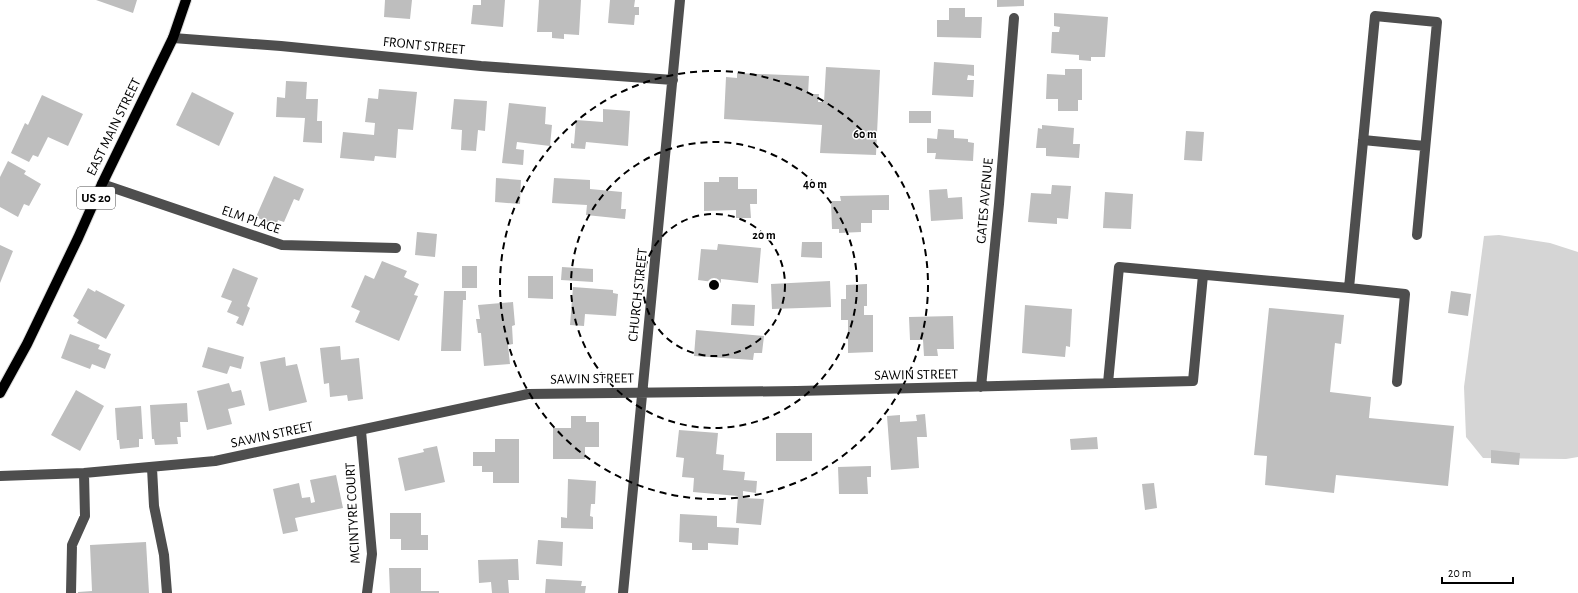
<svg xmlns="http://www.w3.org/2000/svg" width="1578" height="593" viewBox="0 0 1578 593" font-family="'Alegreya Sans',sans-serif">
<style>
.green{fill:#d5d5d5}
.building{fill:#bebebe}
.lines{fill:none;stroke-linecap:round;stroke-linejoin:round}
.major-casing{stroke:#dbdbdb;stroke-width:12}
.minor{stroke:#4e4e4e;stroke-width:10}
.major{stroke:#000;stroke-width:10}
.ring{fill:none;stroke:#000;stroke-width:2;stroke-dasharray:7 5}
.labels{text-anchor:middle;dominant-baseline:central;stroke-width:3;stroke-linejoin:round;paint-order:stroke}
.shield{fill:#fff;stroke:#4c4c4c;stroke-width:1}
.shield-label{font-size:13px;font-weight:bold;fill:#000}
.street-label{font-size:14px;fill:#000;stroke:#fff}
.centre{fill:#000;stroke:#fff;stroke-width:2}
.ring-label{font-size:12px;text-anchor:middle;font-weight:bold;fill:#000;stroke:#fff;stroke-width:3;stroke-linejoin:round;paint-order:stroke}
</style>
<rect width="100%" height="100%" fill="#fff"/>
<path class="green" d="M 1499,235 L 1550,243 L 1578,252 L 1578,457 L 1566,459 L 1483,458 L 1466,437 L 1464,387 L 1484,236 Z"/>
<path class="building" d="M 96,0 L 137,0 L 133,13 Z
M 385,0 L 412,0 L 410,19 L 384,17 Z
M 481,0 L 505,0 L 503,27 L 471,24 L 473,5 L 481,5 Z
M 539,0 L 581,0 L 579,35 L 564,34 L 564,39 L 552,38 L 552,32 L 537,32 Z
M 610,0 L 635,0 L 634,7 L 639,7 L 639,15 L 635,15 L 634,25 L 608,23 Z
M 997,0 L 1024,0 L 1024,6 L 997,7 Z
M 949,8 L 965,8 L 965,17 L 982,17 L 981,38 L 937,37 L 937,20 L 949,20 Z
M 1054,13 L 1108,17 L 1105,57 L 1091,57 L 1091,61 L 1079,60 L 1079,55 L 1051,53 L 1052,32 L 1059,32 L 1060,27 L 1054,26 Z
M 934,62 L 974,65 L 974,76 L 968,75 L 967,80 L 974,80 L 973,97 L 932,95 Z
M 826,67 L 880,70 L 876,155 L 820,153 L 822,125 L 724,119 L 726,77 L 737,78 L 737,73 L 809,76 L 808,94 L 819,94 L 818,102 L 824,102 Z
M 1065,69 L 1082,69 L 1082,100 L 1078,100 L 1078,111 L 1058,111 L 1058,99 L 1046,99 L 1047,74 L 1065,75 Z
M 286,81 L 307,82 L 306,99 L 318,99 L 317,121 L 322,121 L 322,143 L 303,142 L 305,118 L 276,117 L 277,97 L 285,98 Z
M 379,89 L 417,92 L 413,130 L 398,129 L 396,158 L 375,156 L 374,161 L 340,158 L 343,132 L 374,135 L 375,123 L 365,122 L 368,98 L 378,99 Z
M 192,92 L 234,113 L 219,146 L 176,125 Z
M 42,95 L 83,114 L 68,146 L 48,137 L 38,157 L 33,155 L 29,162 L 11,153 L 25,123 L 28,125 Z
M 454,99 L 487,101 L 485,131 L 478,130 L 476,151 L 461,150 L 462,130 L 451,129 Z
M 509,103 L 546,107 L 545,124 L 552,125 L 550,146 L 517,142 L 516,149 L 524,150 L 523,165 L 502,163 Z
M 603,109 L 630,111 L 628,146 L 586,142 L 585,149 L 571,148 L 571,143 L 574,144 L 576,120 L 603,122 Z
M 909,111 L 931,111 L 931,123 L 909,123 Z
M 1042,125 L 1074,128 L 1073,144 L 1080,144 L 1079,158 L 1046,156 L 1046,148 L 1036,148 L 1038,128 L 1042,129 Z
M 938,129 L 954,130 L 954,138 L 968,139 L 968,142 L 974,143 L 973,161 L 935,159 L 936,153 L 927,153 L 927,138 L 937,139 Z
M 1186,131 L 1204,132 L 1202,161 L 1184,160 Z
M 8,161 L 26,171 L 24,174 L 41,184 L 29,206 L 24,204 L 18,217 L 0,207 L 0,177 Z
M 274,176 L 304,189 L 299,201 L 294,199 L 284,222 L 278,220 L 276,226 L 256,217 Z
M 719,177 L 738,177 L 738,189 L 757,189 L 757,204 L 750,204 L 751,218 L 736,218 L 736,210 L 704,211 L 704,182 L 719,182 Z
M 496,178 L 521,180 L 520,204 L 495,202 Z
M 554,178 L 590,180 L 590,189 L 622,192 L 621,209 L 626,209 L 625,219 L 586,215 L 587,205 L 552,203 Z
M 1052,185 L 1071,186 L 1068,219 L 1057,218 L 1057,224 L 1028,222 L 1031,193 L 1051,194 Z
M 947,189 L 948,198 L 962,197 L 963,219 L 931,221 L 929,190 Z
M 1105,192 L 1133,194 L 1131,229 L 1103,228 Z
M 889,195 L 889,210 L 872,210 L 872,223 L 861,223 L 861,232 L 839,233 L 839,229 L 832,229 L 831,201 L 841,201 L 840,196 Z
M 417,232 L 437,234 L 435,257 L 415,255 Z
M 802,242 L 822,242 L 822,258 L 801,257 Z
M 718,244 L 761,248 L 758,283 L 721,279 L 721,283 L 698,280 L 701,249 L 717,250 Z
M 0,245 L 13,251 L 0,283 Z
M 382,261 L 407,271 L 404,277 L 419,284 L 414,295 L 418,296 L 399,341 L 355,322 L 360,311 L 351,307 L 365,275 L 374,279 Z
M 462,266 L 477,266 L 477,288 L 462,288 Z
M 562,267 L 593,269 L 593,282 L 561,280 Z
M 233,268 L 258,278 L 247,306 L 250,308 L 243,326 L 236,323 L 239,317 L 227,312 L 232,301 L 221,297 Z
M 528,276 L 553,276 L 553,299 L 528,298 Z
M 830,281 L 831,307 L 772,309 L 771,284 Z
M 867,284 L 867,306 L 864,306 L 864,315 L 873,315 L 873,352 L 848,353 L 848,320 L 841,320 L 841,299 L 846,299 L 846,285 Z
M 573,287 L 613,290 L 613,293 L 618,294 L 616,316 L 585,314 L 584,326 L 570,325 Z
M 88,288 L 95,292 L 96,290 L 125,305 L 106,339 L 77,323 L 79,320 L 73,316 Z
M 444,291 L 466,291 L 466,300 L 463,300 L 461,351 L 441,351 Z
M 1451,291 L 1471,294 L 1468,316 L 1448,313 Z
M 513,302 L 515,325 L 512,326 L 513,344 L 508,345 L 510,364 L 484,366 L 481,333 L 478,333 L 476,319 L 480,319 L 478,305 Z
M 732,304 L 755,305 L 754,326 L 731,325 Z
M 1025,305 L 1072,309 L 1070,347 L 1066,346 L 1065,357 L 1022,353 Z
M 1269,308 L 1344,315 L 1341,344 L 1335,343 L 1330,392 L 1371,397 L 1369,418 L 1454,426 L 1448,486 L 1336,475 L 1334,493 L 1265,485 L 1267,456 L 1254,455 Z
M 953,316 L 954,349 L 937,349 L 938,356 L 924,356 L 923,340 L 910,340 L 909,317 Z
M 696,330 L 764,336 L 762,353 L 754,353 L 753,360 L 694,356 Z
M 70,334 L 100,345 L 98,349 L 111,354 L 105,369 L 92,364 L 90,369 L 61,358 Z
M 340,346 L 341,360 L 359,358 L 363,399 L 348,401 L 347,395 L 330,397 L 329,383 L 324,384 L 320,348 Z
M 208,347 L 244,357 L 241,369 L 230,366 L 227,374 L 202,367 Z
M 285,357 L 286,366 L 297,364 L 307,402 L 269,411 L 260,362 Z
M 229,383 L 232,392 L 241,390 L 245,405 L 228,409 L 232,424 L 207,430 L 197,391 Z
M 76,390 L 104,406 L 80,451 L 51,435 Z
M 187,403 L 188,422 L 180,422 L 181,437 L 177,437 L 178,444 L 155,445 L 154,439 L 152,439 L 150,405 Z
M 141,406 L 143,439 L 139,439 L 139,447 L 120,449 L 119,440 L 117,440 L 115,408 Z
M 925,414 L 927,437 L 917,437 L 919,468 L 891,470 L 887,416 L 900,415 L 900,422 L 917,421 L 916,415 Z
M 571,416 L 586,416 L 586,422 L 599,422 L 599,447 L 585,447 L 585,459 L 553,459 L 553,428 L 571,428 Z
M 679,430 L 718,433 L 716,454 L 724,455 L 723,470 L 745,472 L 744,480 L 757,481 L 756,493 L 743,491 L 743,498 L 764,499 L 761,525 L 736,523 L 738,496 L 693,492 L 694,478 L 682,477 L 684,458 L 676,457 Z
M 776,433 L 812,433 L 812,461 L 776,461 Z
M 1097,437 L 1098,449 L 1071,450 L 1070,439 Z
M 495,439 L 519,439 L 519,483 L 493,483 L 493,472 L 482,472 L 482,466 L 473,466 L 473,452 L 495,452 Z
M 437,446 L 445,482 L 405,491 L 398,458 L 424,452 L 423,449 Z
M 1491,450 L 1520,453 L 1519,465 L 1491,463 Z
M 871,466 L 871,477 L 867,477 L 868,494 L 839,494 L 838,467 Z
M 336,475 L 343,508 L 295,518 L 298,531 L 283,534 L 273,489 L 299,483 L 302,498 L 310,497 L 311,503 L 315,502 L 310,480 Z
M 568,479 L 596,481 L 595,504 L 591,504 L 590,516 L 593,517 L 593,529 L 561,528 L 561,517 L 567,518 Z
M 1154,483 L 1157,508 L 1145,510 L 1142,484 Z
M 390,513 L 421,513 L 421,535 L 428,535 L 428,550 L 401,550 L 401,539 L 390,539 Z
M 680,514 L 717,516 L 717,527 L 739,528 L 738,545 L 708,543 L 708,550 L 692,550 L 692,543 L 679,542 Z
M 538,540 L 563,542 L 562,566 L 536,564 Z
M 146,542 L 149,593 L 78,593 L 78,592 L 92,591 L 90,545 Z
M 518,559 L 519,580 L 508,580 L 509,593 L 492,593 L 491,582 L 479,583 L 478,560 Z
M 389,568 L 421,568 L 421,591 L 439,591 L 439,593 L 390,593 Z
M 546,579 L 582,581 L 581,586 L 586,586 L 585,593 L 545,593 Z"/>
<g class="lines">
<g class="major-casing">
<path id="major" d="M 0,393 L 27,344 L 78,238 L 102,184 L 173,38 L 186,0"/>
</g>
<path class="minor" d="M 173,38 L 281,46 L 481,66 L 673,80
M 1363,140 L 1425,146
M 102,184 L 282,245 L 396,248
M 1349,288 L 1405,294 L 1397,382
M 1108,383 L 1119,267 L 1349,288 L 1375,16 L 1437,22 L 1417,235
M 981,387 L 999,204 L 1014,18
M 361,431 L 372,554 L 367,593
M 152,468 L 154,506 L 164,555 L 167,593
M 0,476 L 84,473 L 215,461 L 528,394 L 797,391 L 1193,381 L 1203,275
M 71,593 L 72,545 L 85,516 L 84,473
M 623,593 L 680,0"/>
<use href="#major" class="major"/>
</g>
<g class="ring">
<circle cx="714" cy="285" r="71"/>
<circle cx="714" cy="285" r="143"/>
<circle cx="714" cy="285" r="214"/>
</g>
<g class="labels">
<rect class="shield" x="77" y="187" width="38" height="22" rx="3"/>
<g class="shield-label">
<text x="96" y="198">US 20</text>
</g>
<g class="street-label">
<text transform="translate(424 46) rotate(6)">FRONT STREET</text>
<text transform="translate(114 127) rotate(-64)">EAST MAIN STREET</text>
<text transform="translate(985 201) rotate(-85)">GATES AVENUE</text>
<text transform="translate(251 220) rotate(19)">ELM PLACE</text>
<text transform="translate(638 295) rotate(-84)">CHURCH STREET</text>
<text transform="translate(916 375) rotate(-1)">SAWIN STREET</text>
<text transform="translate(592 379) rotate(-1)">SAWIN STREET</text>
<text transform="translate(272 435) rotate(-12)">SAWIN STREET</text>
<text transform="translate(353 513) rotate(-93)">MCINTYRE COURT</text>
</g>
</g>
<circle cx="714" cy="285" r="6" class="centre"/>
<g class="ring-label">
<text x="865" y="138">60 m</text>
<text x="815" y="188">40 m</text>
<text x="764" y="239">20 m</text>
</g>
<path d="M1442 577v6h71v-6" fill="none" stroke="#000000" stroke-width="2"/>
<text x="1448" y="577" font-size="12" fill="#000000" stroke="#ffffff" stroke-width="3" paint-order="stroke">20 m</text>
</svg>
